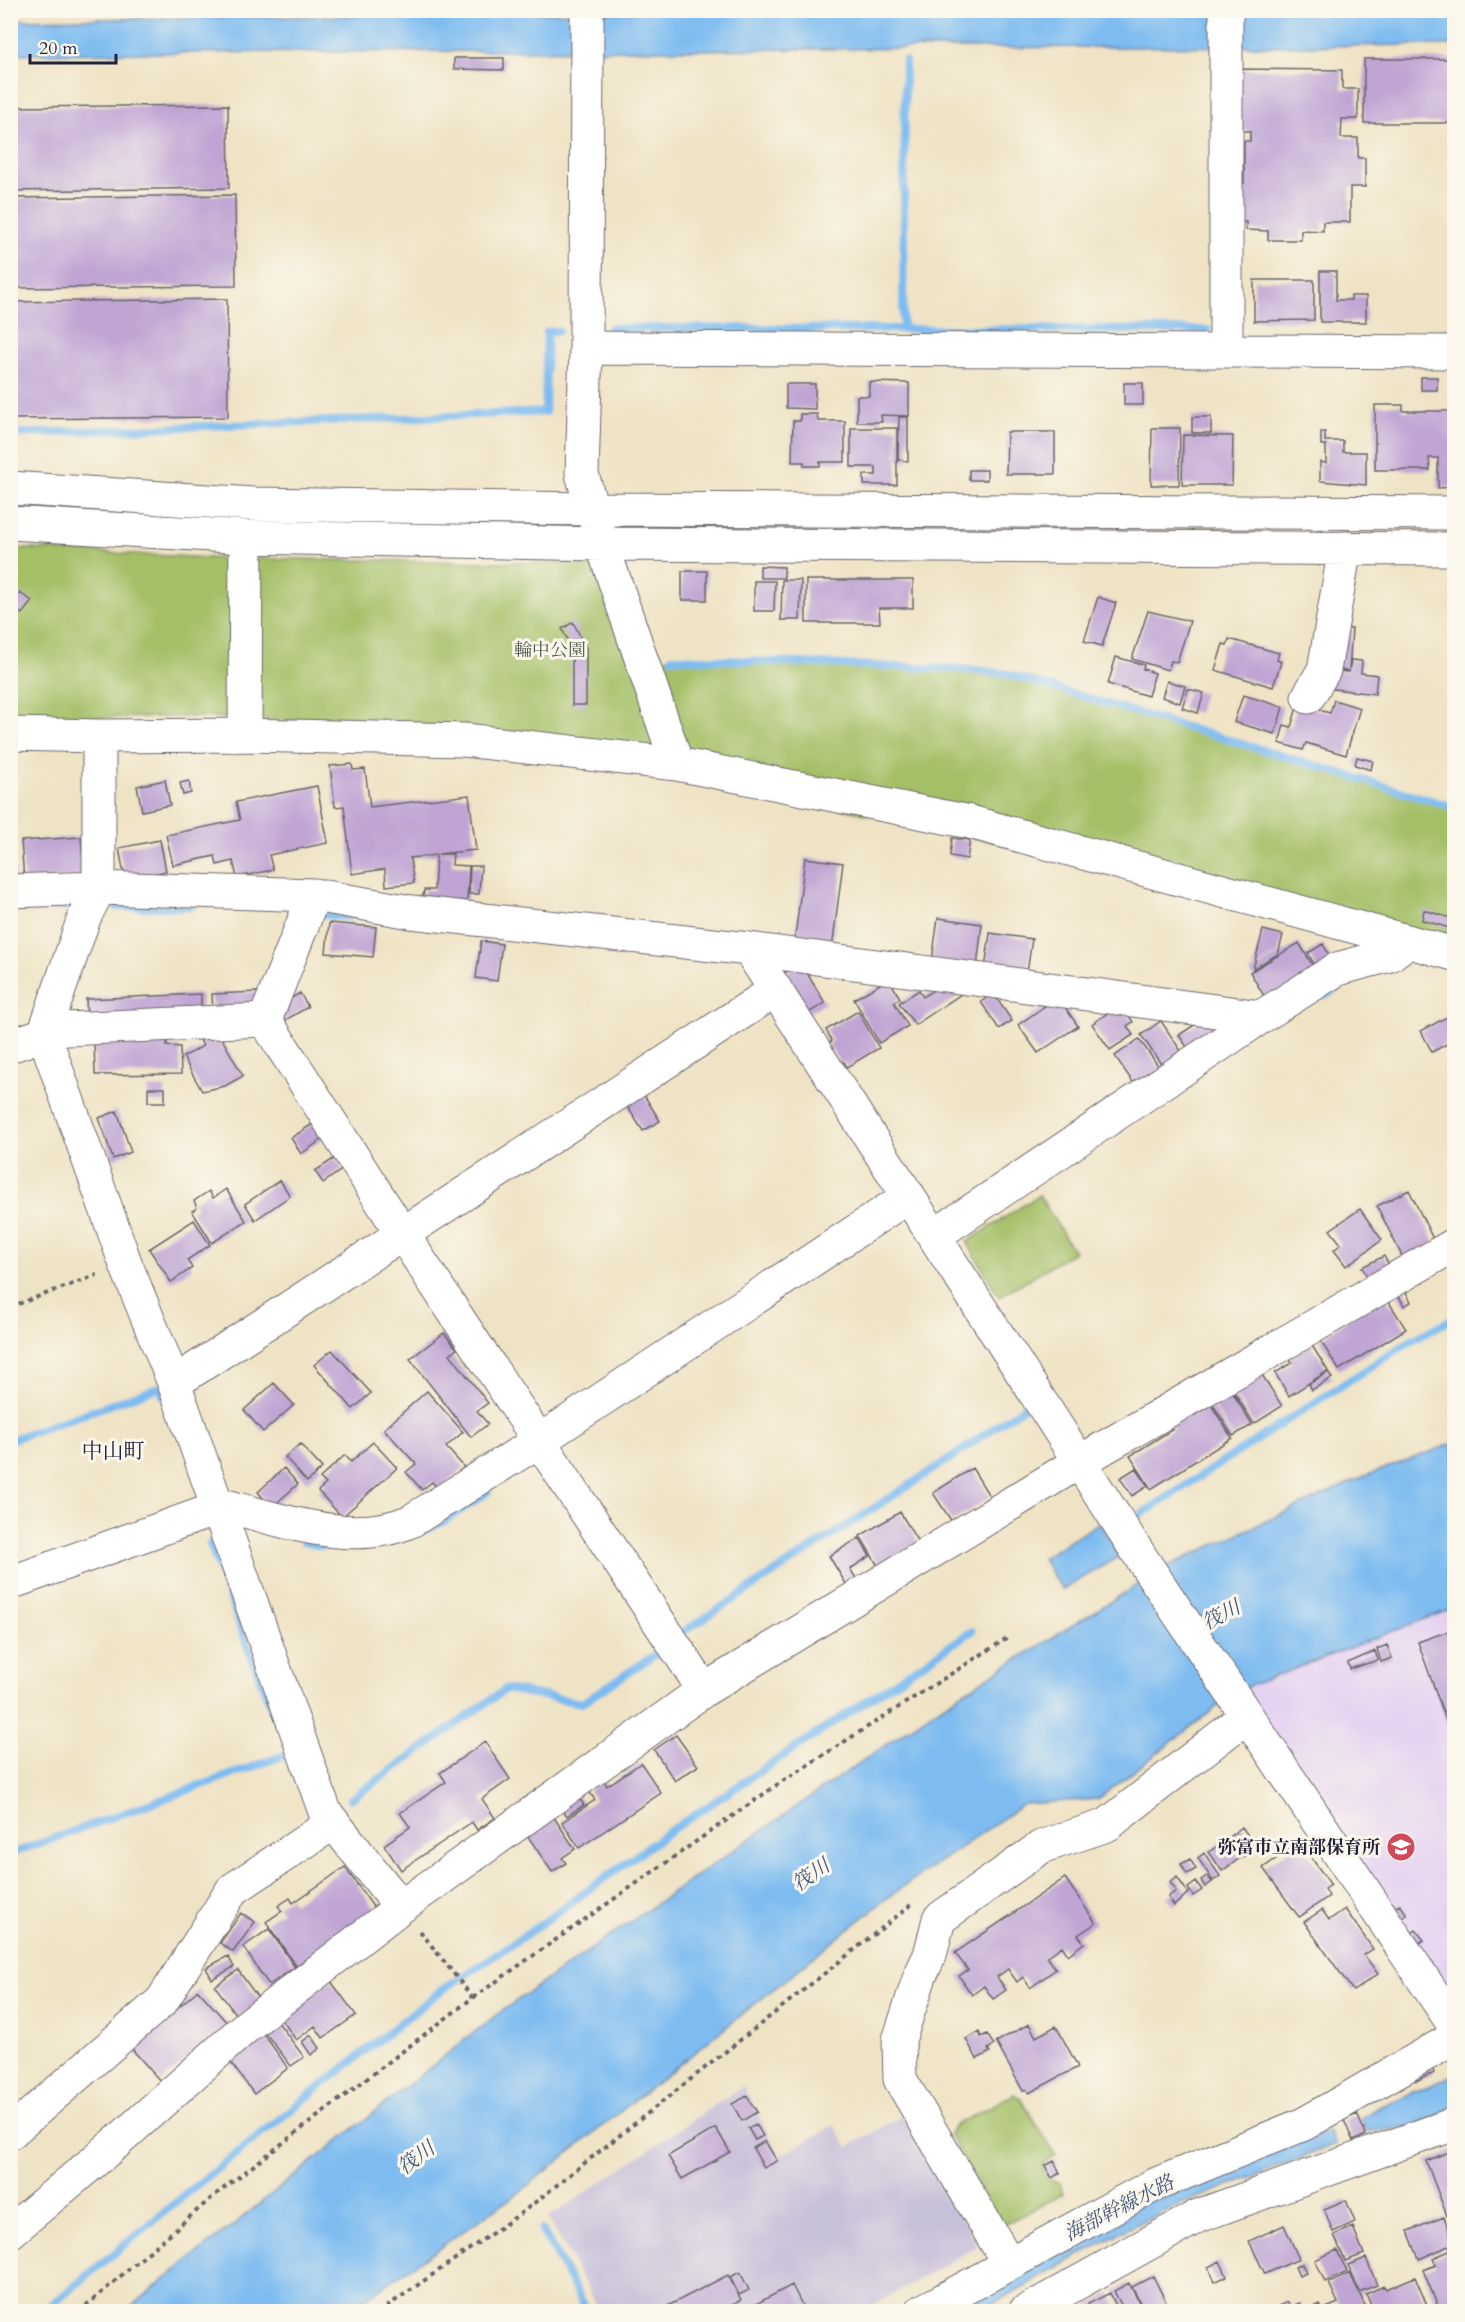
<svg xmlns="http://www.w3.org/2000/svg" width="1465" height="2322" viewBox="0 0 1465 2322" font-family="Cardo,'Noto Serif JP',serif">
<style>
.built{fill:#e5d3f1}
.industrial{fill:#c7c0d9}
.green{fill:#a4bf66;stroke:#637050;stroke-width:1.5}
.water{fill:#7dbbf0;stroke:#506e96;stroke-width:1.5}
.lines{fill:none;stroke-linecap:round;stroke-linejoin:round}
.stream{stroke:#7dbbf0;stroke-width:8}
.building{fill:#c0a5d4}
.minor-casing{stroke:#6a666b;stroke-width:35}
.path{stroke:#6a666b;stroke-width:4;stroke-dasharray:4.5 4.5;stroke-linecap:butt}
.minor{stroke:#fff;stroke-width:33}
.labels{text-anchor:middle;dominant-baseline:central;stroke-width:6;stroke-linejoin:round;paint-order:stroke}
.park-label{font-size:18px;fill:#50594a;stroke:#fbf7ec}
.poi-label{font-size:18px;font-weight:bold;fill:#22223b;stroke:#fbf7ec;text-anchor:end}
.water-label{font-size:20px;font-style:italic;fill:#42587a;stroke:#fbf7ec}
.quarter-label{font-size:21px;fill:#22223b;stroke:#fbf7ec}
</style>
<rect width="100%" height="100%" fill="#fbf7ec"/>
<filter id="ink" filterUnits="userSpaceOnUse"><feTurbulence type="fractalNoise" baseFrequency=".0167" numOctaves="2"/><feDisplacementMap in="SourceGraphic" scale="12" xChannelSelector="R" yChannelSelector="G"/><feConvolveMatrix kernelMatrix="1 2 1 2 8 2 1 2 1" color-interpolation-filters="sRGB"/></filter>
<filter id="wash" filterUnits="userSpaceOnUse"><feTurbulence type="fractalNoise" baseFrequency=".008" numOctaves="4" result="noise"/><feDisplacementMap in="SourceGraphic" scale="24" xChannelSelector="R" yChannelSelector="G"/><feGaussianBlur stdDeviation="1.35" result="paint"/><feColorMatrix in="noise" values="0 0 0 0 0 0 0 0 0 0 0 0 0 0 0 0 0 1.4 0 .05"/><feComposite in="paint" operator="in"/></filter>
<g filter="url(#wash)">
<rect width="100%" height="100%" fill="#efe3c5"/>
<path class="built" d="M 1454,1608 L 1454,2004 L 1239,1690 Z"/>
<path class="industrial" d="M 743,2086 L 780,2156 L 834,2125 L 848,2147 L 902,2116 L 978,2246 L 863,2311 L 600,2311 L 548,2218 Z"/>
<path class="green" d="M 10,548 L 212,558 L 622,564 L 648,659 L 673,658 L 975,670 L 1007,674 L 1454,807 L 1454,941 L 467,728 L 210,717 L 11,718 Z
M 1039,1195 L 1074,1252 L 999,1297 L 967,1242 Z
M 1014,2094 L 1021,2099 L 1055,2155 L 1042,2166 L 1049,2180 L 1060,2183 L 1063,2194 L 1001,2226 L 949,2133 L 955,2125 Z"/>
<path class="water" d="M 1454,10 L 1454,45 L 11,54 L 10,20 L 746,11 Z
M 1454,1443 L 1454,1608 L 1239,1690 L 1098,1799 L 1024,1804 L 890,1896 L 520,2192 L 348,2311 L 124,2312 L 496,2015 L 946,1703 L 1170,1565 L 1365,1476 Z
M 1099,1523 L 1120,1556 L 1062,1590 L 1042,1558 Z
M 1454,2075 L 1454,2108 L 1407,2128 L 1366,2131 L 1361,2118 L 1377,2108 Z
M 1329,2131 L 1336,2144 L 1174,2207 L 1117,2234 L 980,2311 L 948,2312 L 1157,2195 Z"/>
<g class="lines">
<path class="stream" d="M 610,328 L 1208,330
M 903,329 L 905,61
M 10,434 L 545,412 L 547,332 L 558,331
M 672,658 L 975,670 L 1007,674 L 1454,807
M 15,907 L 68,906
M 117,907 L 191,907
M 326,915 L 348,917
M 1326,995 L 1353,979
M 10,1440 L 160,1387 L 163,1396
M 1140,1515 L 1412,1340 L 1454,1318
M 425,1530 L 443,1522 L 488,1492
M 304,1542 L 321,1546 L 336,1545
M 210,1544 L 274,1716
M 680,1634 L 948,1460 L 1028,1404
M 351,1799 L 506,1689 L 582,1703 L 664,1649
M 10,1854 L 288,1754
M 542,2230 L 588,2312
M 43,2312 L 203,2180 L 438,1993 L 530,1932 L 670,1831 L 972,1631"/>
</g>
<g id="blocks">
<path class="building" d="M 454,58 L 504,58 L 504,70 L 454,69 Z
M 1364,59 L 1454,59 L 1454,123 L 1364,123 Z
M 1239,69 L 1342,70 L 1342,89 L 1358,89 L 1358,119 L 1342,119 L 1341,138 L 1358,138 L 1358,158 L 1365,158 L 1365,187 L 1350,187 L 1350,222 L 1323,222 L 1323,231 L 1301,230 L 1301,240 L 1268,240 L 1268,231 L 1246,230 L 1246,222 L 1238,222 L 1238,183 L 1244,183 L 1244,141 L 1250,141 L 1250,131 L 1239,131 Z
M 228,105 L 229,188 L 10,191 L 10,107 Z
M 235,195 L 236,286 L 10,288 L 10,198 Z
M 1320,271 L 1336,271 L 1336,300 L 1351,300 L 1351,296 L 1366,296 L 1366,322 L 1320,322 Z
M 1254,280 L 1314,280 L 1314,320 L 1254,321 Z
M 227,299 L 228,417 L 10,419 L 10,302 Z
M 1421,377 L 1437,377 L 1437,390 L 1421,390 Z
M 869,382 L 909,383 L 909,416 L 881,415 L 882,422 L 857,422 L 857,396 L 869,396 Z
M 1124,383 L 1143,383 L 1143,405 L 1124,405 Z
M 786,384 L 815,384 L 815,409 L 786,408 Z
M 1375,405 L 1403,405 L 1403,411 L 1454,411 L 1454,487 L 1438,488 L 1438,458 L 1429,458 L 1430,470 L 1375,470 Z
M 800,414 L 817,414 L 818,421 L 845,421 L 845,462 L 820,462 L 820,466 L 804,466 L 804,462 L 792,462 L 793,421 L 800,421 Z
M 899,417 L 908,417 L 908,461 L 898,460 Z
M 1192,417 L 1211,417 L 1211,433 L 1192,433 Z
M 851,428 L 897,428 L 897,485 L 864,485 L 864,475 L 876,475 L 876,467 L 851,467 Z
M 1152,428 L 1180,428 L 1179,485 L 1151,485 Z
M 1007,432 L 1055,432 L 1055,474 L 1006,474 Z
M 1321,432 L 1325,432 L 1325,441 L 1343,441 L 1343,452 L 1366,452 L 1366,485 L 1320,481 L 1320,462 L 1326,463 L 1326,445 L 1321,445 Z
M 1183,435 L 1233,436 L 1232,485 L 1182,485 Z
M 969,470 L 987,470 L 987,480 L 969,480 Z
M 760,566 L 784,567 L 784,578 L 760,578 Z
M 682,571 L 707,571 L 707,600 L 682,600 Z
M 782,580 L 801,580 L 800,620 L 781,620 Z
M 806,580 L 913,580 L 913,608 L 879,608 L 880,623 L 806,623 Z
M 754,581 L 775,581 L 774,611 L 754,611 Z
M 20,593 L 32,601 L 22,614 L 10,605 Z
M 1098,597 L 1116,603 L 1102,646 L 1084,641 Z
M 1148,611 L 1190,621 L 1177,662 L 1171,661 L 1168,670 L 1132,659 Z
M 573,622 L 586,648 L 586,705 L 572,705 L 572,648 L 562,629 Z
M 1337,627 L 1352,629 L 1349,671 L 1333,669 L 1334,660 L 1345,660 L 1334,659 Z
M 1229,639 L 1279,653 L 1277,660 L 1281,662 L 1273,687 L 1215,670 L 1223,644 L 1227,645 Z
M 1116,657 L 1144,665 L 1143,669 L 1155,673 L 1148,696 L 1108,684 Z
M 1351,660 L 1362,661 L 1361,673 L 1377,675 L 1375,694 L 1326,688 L 1328,670 L 1349,672 Z
M 1167,681 L 1185,686 L 1180,703 L 1162,697 Z
M 1188,689 L 1204,693 L 1198,713 L 1182,708 Z
M 1243,695 L 1283,707 L 1275,734 L 1234,722 Z
M 1334,700 L 1360,708 L 1346,755 L 1306,743 L 1303,750 L 1279,743 L 1284,725 L 1291,727 L 1298,704 L 1330,713 Z
M 1357,757 L 1373,761 L 1371,770 L 1355,765 Z
M 352,764 L 353,770 L 365,769 L 370,807 L 469,795 L 476,850 L 438,854 L 453,854 L 452,865 L 469,866 L 467,901 L 423,898 L 424,890 L 434,890 L 436,855 L 410,858 L 414,883 L 386,886 L 385,869 L 352,874 L 344,806 L 335,807 L 330,766 Z
M 165,780 L 170,805 L 142,811 L 137,786 Z
M 189,781 L 191,793 L 183,795 L 180,783 Z
M 317,786 L 328,843 L 269,855 L 273,870 L 237,877 L 233,861 L 217,865 L 215,856 L 173,865 L 166,835 L 240,820 L 236,802 Z
M 81,837 L 84,876 L 24,880 L 21,841 Z
M 952,838 L 970,840 L 967,859 L 950,856 Z
M 160,840 L 166,871 L 125,880 L 119,848 Z
M 10,846 L 13,846 L 15,879 L 10,879 Z
M 805,858 L 843,863 L 832,949 L 794,945 Z
M 470,866 L 481,866 L 479,894 L 469,894 Z
M 1424,910 L 1454,919 L 1453,929 L 1422,920 Z
M 938,918 L 982,924 L 977,967 L 932,961 Z
M 329,923 L 376,927 L 373,957 L 326,953 Z
M 1263,930 L 1283,935 L 1278,954 L 1253,969 Z
M 990,933 L 1032,939 L 1027,973 L 985,968 Z
M 481,941 L 502,944 L 497,981 L 476,978 Z
M 1299,943 L 1318,974 L 1268,1003 L 1250,972 Z
M 1323,944 L 1334,964 L 1319,973 L 1308,953 Z
M 801,963 L 825,1003 L 805,1015 L 781,975 Z
M 889,979 L 900,998 L 894,1002 L 908,1026 L 879,1043 L 854,999 Z
M 953,984 L 961,994 L 915,1025 L 899,1003 L 919,990 L 923,997 L 938,987 L 941,992 Z
M 258,992 L 258,1011 L 213,1013 L 212,994 Z
M 300,993 L 308,1007 L 284,1021 L 276,1007 Z
M 993,993 L 1012,1021 L 999,1029 L 981,1002 Z
M 201,994 L 201,1016 L 87,1020 L 86,999 Z
M 1058,997 L 1078,1026 L 1038,1053 L 1018,1025 Z
M 1121,1004 L 1133,1022 L 1127,1026 L 1133,1035 L 1110,1050 L 1092,1024 Z
M 858,1011 L 879,1048 L 847,1067 L 844,1062 L 840,1064 L 828,1043 L 832,1041 L 826,1030 Z
M 1454,1013 L 1454,1040 L 1432,1052 L 1421,1031 Z
M 1208,1016 L 1218,1030 L 1189,1050 L 1179,1035 Z
M 1161,1021 L 1183,1054 L 1163,1067 L 1141,1035 Z
M 217,1030 L 243,1076 L 225,1086 L 202,1091 L 183,1057 L 203,1046 L 200,1040 Z
M 167,1037 L 167,1046 L 180,1047 L 181,1074 L 95,1075 L 94,1038 Z
M 1139,1039 L 1161,1070 L 1136,1087 L 1115,1056 Z
M 148,1088 L 165,1088 L 165,1102 L 148,1102 Z
M 644,1095 L 660,1121 L 643,1131 L 627,1106 Z
M 117,1111 L 131,1152 L 113,1159 L 99,1118 Z
M 320,1119 L 330,1134 L 301,1154 L 291,1138 Z
M 335,1158 L 343,1169 L 323,1183 L 315,1171 Z
M 280,1180 L 290,1196 L 255,1220 L 245,1204 Z
M 226,1189 L 246,1221 L 212,1243 L 192,1211 L 197,1208 L 194,1201 L 209,1191 L 213,1198 Z
M 1409,1190 L 1435,1243 L 1403,1258 L 1377,1206 Z
M 1360,1209 L 1382,1240 L 1346,1266 L 1334,1250 L 1341,1244 L 1330,1230 Z
M 194,1220 L 210,1245 L 187,1260 L 192,1268 L 171,1282 L 149,1249 Z
M 1384,1256 L 1390,1267 L 1368,1278 L 1362,1267 Z
M 1403,1286 L 1411,1302 L 1404,1306 L 1396,1290 Z
M 1383,1293 L 1406,1329 L 1339,1370 L 1320,1340 Z
M 444,1333 L 457,1349 L 450,1354 L 488,1403 L 477,1411 L 488,1424 L 471,1437 L 410,1359 Z
M 1311,1344 L 1328,1371 L 1289,1396 L 1275,1373 L 1292,1363 L 1289,1358 Z
M 332,1350 L 371,1393 L 353,1409 L 314,1365 Z
M 1257,1367 L 1282,1406 L 1254,1424 L 1229,1384 Z
M 1328,1372 L 1332,1378 L 1312,1390 L 1309,1384 Z
M 274,1383 L 294,1405 L 263,1432 L 244,1410 Z
M 1228,1385 L 1252,1425 L 1233,1436 L 1208,1397 Z
M 427,1391 L 463,1432 L 446,1447 L 464,1467 L 439,1490 L 432,1482 L 422,1490 L 406,1472 L 416,1464 L 384,1429 Z
M 1211,1405 L 1232,1438 L 1151,1489 L 1130,1456 L 1173,1429 L 1167,1419 L 1187,1406 L 1193,1416 Z
M 373,1442 L 397,1468 L 342,1517 L 318,1491 L 326,1484 L 320,1478 L 345,1455 L 351,1462 Z
M 300,1444 L 322,1468 L 307,1482 L 285,1457 Z
M 284,1468 L 298,1484 L 271,1508 L 258,1492 Z
M 972,1468 L 990,1497 L 952,1522 L 933,1493 Z
M 1136,1468 L 1148,1486 L 1132,1496 L 1120,1478 Z
M 900,1512 L 918,1542 L 878,1566 L 860,1536 Z
M 859,1538 L 870,1556 L 850,1569 L 859,1583 L 849,1589 L 829,1556 Z
M 1454,1629 L 1454,1743 L 1418,1642 Z
M 1387,1645 L 1392,1658 L 1381,1662 L 1377,1649 Z
M 1375,1651 L 1378,1660 L 1350,1669 L 1348,1663 Z
M 676,1735 L 698,1766 L 675,1781 L 654,1750 Z
M 485,1742 L 510,1779 L 482,1799 L 495,1818 L 477,1830 L 472,1822 L 401,1870 L 384,1845 L 410,1827 L 400,1813 L 446,1782 L 440,1773 Z
M 641,1763 L 661,1793 L 579,1848 L 562,1822 L 595,1800 L 589,1791 L 604,1781 L 607,1786 Z
M 576,1794 L 584,1805 L 567,1816 L 559,1805 Z
M 553,1816 L 575,1849 L 562,1858 L 566,1863 L 552,1872 L 527,1835 Z
M 1242,1827 L 1252,1841 L 1238,1852 L 1228,1838 Z
M 1227,1839 L 1240,1858 L 1222,1871 L 1209,1852 Z
M 1253,1843 L 1257,1848 L 1244,1857 L 1240,1852 Z
M 1294,1846 L 1299,1853 L 1305,1849 L 1331,1885 L 1325,1889 L 1329,1896 L 1299,1917 L 1263,1868 Z
M 1204,1853 L 1220,1876 L 1213,1881 L 1198,1858 Z
M 1190,1859 L 1196,1869 L 1187,1874 L 1181,1864 Z
M 345,1867 L 376,1911 L 296,1966 L 266,1922 L 282,1911 L 278,1906 L 290,1898 L 293,1903 Z
M 1207,1876 L 1212,1882 L 1205,1887 L 1201,1880 Z
M 1177,1877 L 1188,1893 L 1174,1906 L 1168,1897 L 1176,1891 L 1170,1882 Z
M 1065,1878 L 1096,1923 L 1078,1935 L 1084,1943 L 1068,1955 L 1062,1946 L 1047,1957 L 1056,1969 L 1030,1988 L 1023,1977 L 1017,1982 L 1008,1969 L 997,1977 L 1006,1990 L 993,1999 L 984,1986 L 972,1995 L 959,1976 L 968,1970 L 955,1953 Z
M 1196,1882 L 1202,1890 L 1193,1896 L 1188,1888 Z
M 1400,1904 L 1407,1915 L 1399,1920 L 1392,1909 Z
M 1345,1909 L 1373,1949 L 1364,1955 L 1378,1974 L 1353,1991 L 1304,1922 L 1322,1910 L 1329,1920 Z
M 241,1913 L 255,1922 L 233,1952 L 220,1943 Z
M 269,1929 L 295,1967 L 269,1985 L 243,1947 Z
M 1416,1930 L 1424,1940 L 1416,1945 L 1409,1935 Z
M 228,1956 L 234,1967 L 212,1979 L 206,1968 Z
M 238,1970 L 261,2002 L 238,2018 L 215,1986 Z
M 330,1980 L 356,2015 L 323,2038 L 315,2026 L 296,2040 L 280,2017 Z
M 198,1990 L 228,2024 L 161,2082 L 131,2048 Z
M 277,2021 L 304,2057 L 291,2066 L 264,2031 Z
M 1029,2024 L 1036,2037 L 1056,2026 L 1078,2067 L 1029,2093 L 1026,2089 L 1023,2091 L 996,2042 Z
M 979,2032 L 981,2037 L 987,2034 L 994,2045 L 988,2049 L 990,2052 L 977,2059 L 966,2039 Z
M 263,2033 L 288,2068 L 254,2094 L 228,2059 Z
M 311,2035 L 320,2048 L 311,2055 L 302,2042 Z
M 1429,2062 L 1434,2073 L 1416,2081 L 1412,2070 Z
M 747,2096 L 757,2112 L 742,2121 L 732,2104 Z
M 1357,2114 L 1366,2135 L 1353,2141 L 1344,2120 Z
M 756,2124 L 763,2136 L 755,2140 L 748,2128 Z
M 716,2128 L 730,2152 L 682,2179 L 668,2156 Z
M 765,2141 L 777,2161 L 764,2168 L 753,2148 Z
M 1454,2150 L 1454,2213 L 1447,2216 L 1426,2161 Z
M 1054,2161 L 1060,2173 L 1052,2178 L 1045,2166 Z
M 1346,2200 L 1355,2222 L 1333,2232 L 1324,2209 Z
M 1444,2217 L 1454,2244 L 1419,2259 L 1408,2231 Z
M 1284,2225 L 1299,2259 L 1265,2274 L 1249,2241 Z
M 1353,2227 L 1364,2254 L 1345,2261 L 1334,2235 Z
M 1454,2249 L 1454,2303 L 1439,2309 L 1423,2270 L 1436,2265 L 1433,2258 Z
M 1337,2250 L 1347,2272 L 1325,2282 L 1315,2260 Z
M 1366,2258 L 1377,2285 L 1359,2292 L 1348,2265 Z
M 1220,2261 L 1227,2276 L 1215,2282 L 1208,2267 Z
M 1302,2264 L 1306,2273 L 1299,2276 L 1295,2267 Z
M 740,2272 L 749,2290 L 739,2295 L 730,2277 Z
M 1350,2273 L 1368,2312 L 1325,2312 L 1324,2309 L 1338,2303 L 1329,2283 Z
M 728,2275 L 741,2300 L 718,2312 L 656,2312 Z
M 1153,2276 L 1171,2312 L 1145,2312 L 1132,2287 Z
M 1415,2277 L 1429,2310 L 1374,2312 L 1366,2294 L 1384,2286 L 1386,2289 Z
M 1129,2283 L 1144,2312 L 1125,2312 L 1114,2291 Z
M 792,2285 L 803,2307 L 794,2312 L 753,2312 L 750,2307 Z
M 1110,2293 L 1119,2312 L 1092,2312 L 1088,2304 Z
M 1288,2302 L 1292,2312 L 1278,2312 L 1276,2307 Z
M 1300,2303 L 1303,2311 L 1294,2312 L 1291,2307 Z
M 1320,2304 L 1323,2312 L 1304,2312 Z"/>
</g>
</g>
<g filter="url(#ink)">
<use href="#blocks" fill-opacity="0" stroke="#6a666b" stroke-width="1.5"/>
<g class="lines">
<g class="minor-casing">
<path id="minor" d="M 587,10 L 586,348 L 582,474 L 602,544 L 677,764
M 1226,10 L 1226,351
M 586,348 L 1454,352
M 10,488 L 253,504 L 592,509 L 1454,513
M 10,523 L 246,537 L 602,544 L 1454,549
M 1308,697 L 1324,670 L 1345,548
M 10,734 L 99,736 L 245,735 L 464,740 L 677,764 L 970,822 L 1454,954
M 245,735 L 246,537
M 99,736 L 99,888 L 84,918 L 44,1034 L 126,1265 L 174,1383 L 325,1812 L 401,1907
M 10,891 L 99,888 L 314,895 L 411,912 L 749,949 L 1261,1017 L 1337,969 L 1390,955 L 1408,941
M 749,949 L 1144,1562 L 1454,2025
M 265,1020 L 403,1235 L 704,1690
M 265,1020 L 314,895
M 45,1030 L 265,1020
M 10,1046 L 44,1034
M 934,1236 L 1261,1017
M 174,1383 L 776,990
M 214,1503 C 277,1518 350,1548 411,1521 L 539,1441 L 909,1196
M 10,1583 L 216,1509
M 10,2133 L 162,2001 L 232,1890 L 333,1823
M 10,2232 L 116,2143 L 247,2026 L 401,1907 L 704,1690 L 1081,1461 L 1454,1245
M 1009,2264 L 900,2079 L 899,2040 L 920,1976 L 930,1955 L 939,1919 L 1041,1847 L 1107,1825 L 1247,1716
M 921,2312 L 1152,2186 L 1304,2124 L 1454,2038
M 1025,2312 L 1198,2216 L 1454,2124"/>
</g>
<path class="path" d="M 10,1307 L 97,1275
M 420,1931 L 473,1998
M 79,2312 L 215,2195 L 467,2002 L 781,1782 L 1009,1637
M 379,2312 L 524,2211 L 911,1905"/>
<use href="#minor" class="minor"/>
</g>
</g>
<defs>
<g id="school-disc" transform="scale(1.5)"><circle r="9.5" fill="#d1495b" stroke="#fbf7ec"/><path d="M0-5L7-2L0 1L-7-2ZM-4 1L0 2.5L4 1V4Q0 6-4 4Z" fill="#fff"/></g>
</defs>
<g fill-rule="evenodd">
<use href="#school-disc" x="1401" y="1847"/>
</g>
<g class="labels">
<g class="park-label">
<text x="550" y="650">輪中公園</text>
</g>
<g class="poi-label">
<text x="1380" y="1847">弥富市立南部保育所</text>
</g>
<g class="water-label">
<text transform="translate(1221 1615) rotate(-28)">筏川</text>
<text transform="translate(811 1875) rotate(-35)">筏川</text>
<text transform="translate(416 2158) rotate(-37)">筏川</text>
<text transform="translate(1119 2208) rotate(-27)">海部幹線水路</text>
</g>
<g class="quarter-label">
<text x="113" y="1451">中山町</text>
</g>
</g>
<rect width="1465" height="2322" fill="none" stroke="#fbf7ec" stroke-width="36"/>
<path d="M30 54v9h86v-9" fill="none" stroke="#22223b" stroke-width="3"/>
<text x="39" y="54" font-size="18" fill="#22223b" stroke="#fbf7ec" stroke-width="4.5" paint-order="stroke">20 m</text>
</svg>
